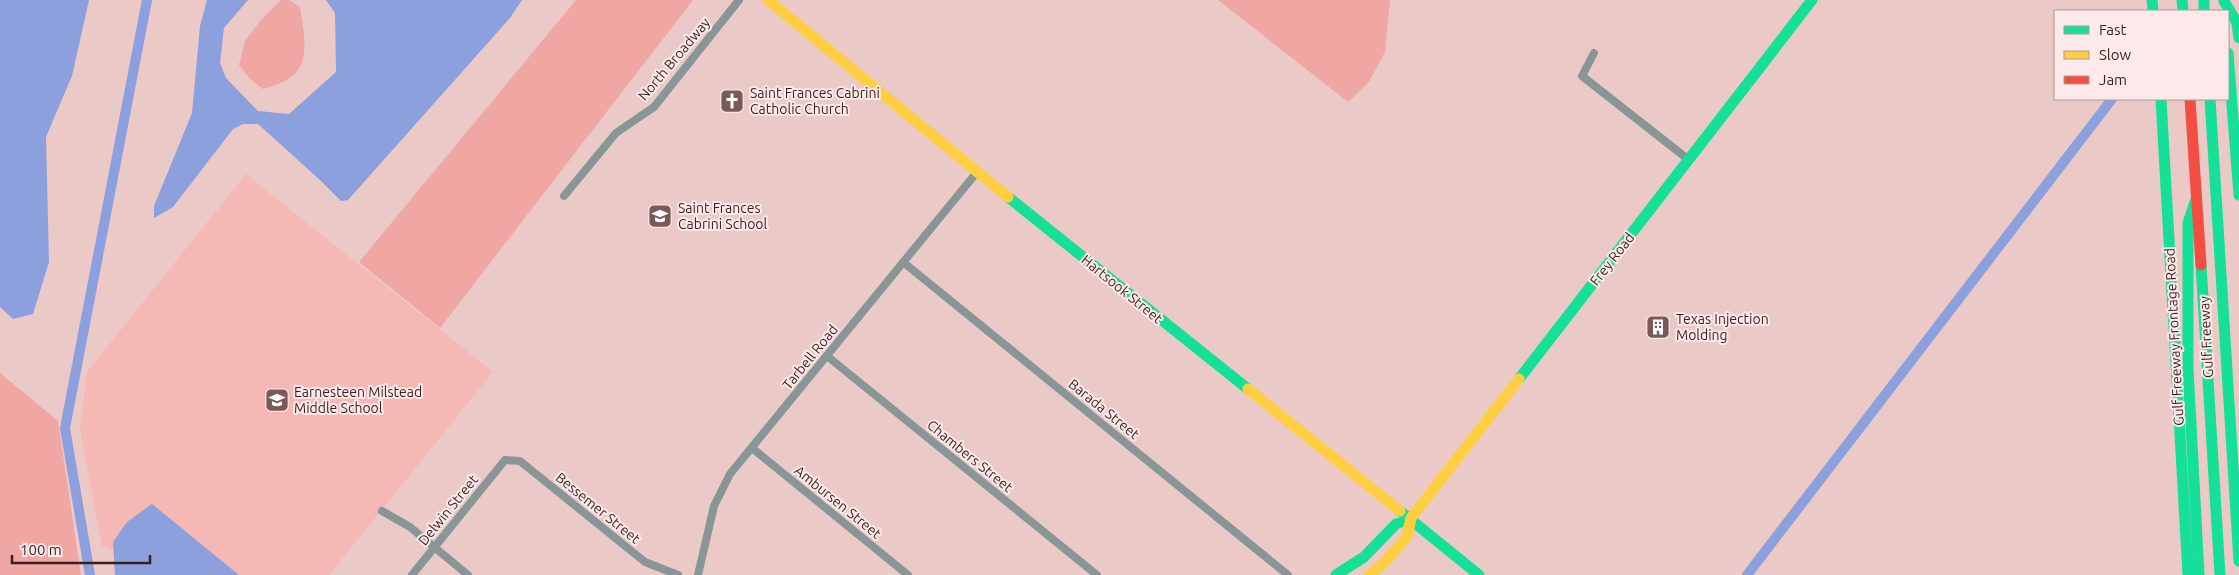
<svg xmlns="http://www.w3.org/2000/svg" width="2239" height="575" viewBox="0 0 2239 575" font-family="Ubuntu,sans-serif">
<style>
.built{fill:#f6b8b4}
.green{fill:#f0a6a3}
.water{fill:#8ca0dd}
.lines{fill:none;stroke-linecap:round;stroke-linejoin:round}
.canal{stroke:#8ca0dd;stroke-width:10}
.street{stroke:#899698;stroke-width:8}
.fast{stroke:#16e098;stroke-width:11}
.slow{stroke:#ffcf43;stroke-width:11}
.jam{stroke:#f24e42;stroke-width:11}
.labels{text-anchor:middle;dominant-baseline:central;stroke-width:4;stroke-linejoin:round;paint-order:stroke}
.street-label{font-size:14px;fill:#3c1f1d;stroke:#fbeae9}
.poi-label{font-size:14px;fill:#3c1f1d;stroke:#fbeae9;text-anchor:start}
</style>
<rect width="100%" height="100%" fill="#ebc9c7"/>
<path class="built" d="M 246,174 L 493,372 L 329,575 L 239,575 L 152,505 L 113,542 L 114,550 L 102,546 L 80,428 L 87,372 Z"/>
<path class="green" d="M 281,0 L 289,0 L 300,7 C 303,29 313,65 288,79 C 281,84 271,86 263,89 L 250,79 L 239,65 L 245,41 L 260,21 Z
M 576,0 L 693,0 L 440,328 L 359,262 Z
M 1218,0 L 1390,0 L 1385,52 L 1369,82 L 1348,102 Z
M 0,373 L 58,421 L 81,575 L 0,575 Z"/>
<path class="water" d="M 0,0 L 89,0 L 72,76 L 46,137 L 49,262 L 33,314 L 13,319 L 0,307 Z
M 207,0 L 248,0 L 224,28 L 220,63 L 226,78 L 258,111 L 289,114 L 336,72 L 335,13 L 326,0 L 522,0 L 510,18 L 348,200 L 341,201 L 320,180 L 258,124 L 243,124 L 233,129 L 173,207 L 154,218 L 154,206 L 192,113 L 200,26 Z
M 152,504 L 239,575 L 115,575 L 113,542 L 127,522 Z"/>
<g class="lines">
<path class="canal" d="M 90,575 L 65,428 L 147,0
M 1747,575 L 2112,99"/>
<path class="street" d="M 1594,53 L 1582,76 L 1689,160
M 564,196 L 616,133 L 654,107 L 739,0
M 903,262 L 1288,575
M 827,356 L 1097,575
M 752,448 L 908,575
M 382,511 L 410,527 L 468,575
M 412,575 L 505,460 L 520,461 L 645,562 L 678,575
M 698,575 L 714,506 L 730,474 L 977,172"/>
<path class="fast" d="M 2152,0 L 2153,11
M 2182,0 L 2183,11
M 2204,0 L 2204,11
M 2224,1 L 2237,23 L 2239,38
M 2228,53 L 2239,195
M 2161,99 L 2188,575
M 2210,99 L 2239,561
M 1008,197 L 1248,389
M 2195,202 L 2188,223 L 2188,368 L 2199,575
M 2201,265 L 2220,575
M 1519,379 L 1812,0
M 1400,511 L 1479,575
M 1336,575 L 1364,557 L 1396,524 L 1411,518"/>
<path class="slow" d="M 768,0 L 1008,197
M 1248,389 L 1400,511
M 1369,575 L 1383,564 L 1407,537 L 1411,518 L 1519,379"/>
<path class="jam" d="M 2190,99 L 2201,265"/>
</g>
<defs>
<g id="church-square" transform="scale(1.25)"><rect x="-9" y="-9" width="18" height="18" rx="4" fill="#795a58" stroke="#fbeae9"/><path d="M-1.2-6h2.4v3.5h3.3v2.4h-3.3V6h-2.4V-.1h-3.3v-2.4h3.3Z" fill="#fff"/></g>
<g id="school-square" transform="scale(1.25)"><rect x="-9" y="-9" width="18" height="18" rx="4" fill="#795a58" stroke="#fbeae9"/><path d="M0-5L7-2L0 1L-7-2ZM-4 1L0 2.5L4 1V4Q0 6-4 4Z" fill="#fff"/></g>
<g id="building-square" transform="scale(1.25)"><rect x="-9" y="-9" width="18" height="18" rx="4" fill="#795a58" stroke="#fbeae9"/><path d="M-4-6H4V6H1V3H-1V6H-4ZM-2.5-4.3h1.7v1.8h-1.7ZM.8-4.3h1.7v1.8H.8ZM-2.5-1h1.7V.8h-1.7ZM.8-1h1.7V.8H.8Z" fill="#fff"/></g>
</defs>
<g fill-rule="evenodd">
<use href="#church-square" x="732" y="101"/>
<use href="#school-square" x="660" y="216"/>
<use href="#building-square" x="1658" y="327"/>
<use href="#school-square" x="277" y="400"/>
</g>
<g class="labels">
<g class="street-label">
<text transform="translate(674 59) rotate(-50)">North Broadway</text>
<text transform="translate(1612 259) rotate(-52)">Frey Road</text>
<text transform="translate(1122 289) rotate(39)">Hartsook Street</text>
<text transform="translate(2174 337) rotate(-93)">Gulf Freeway Frontage Road</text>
<text transform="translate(2206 337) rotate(-93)">Gulf Freeway</text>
<text transform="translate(810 357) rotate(-51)">Tarbell Road</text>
<text transform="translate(1104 409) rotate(39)">Barada Street</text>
<text transform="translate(970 456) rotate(39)">Chambers Street</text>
<text transform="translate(838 502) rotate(39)">Ambursen Street</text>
<text transform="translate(598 508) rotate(39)">Bessemer Street</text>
<text transform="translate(448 510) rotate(-51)">Delwin Street</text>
</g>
<g class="poi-label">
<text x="750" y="93">Saint Frances Cabrini<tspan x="750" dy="16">Catholic Church</tspan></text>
<text x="678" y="208">Saint Frances<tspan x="678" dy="16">Cabrini School</tspan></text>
<text x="1676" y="319">Texas Injection<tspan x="1676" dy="16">Molding</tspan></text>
<text x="294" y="392">Earnesteen Milstead<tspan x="294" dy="16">Middle School</tspan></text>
</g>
</g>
<rect x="2054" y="10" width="175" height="90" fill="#fbeae9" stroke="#af9997"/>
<rect x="2064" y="26" width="25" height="8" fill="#16e098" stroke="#af9997"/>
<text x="2099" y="35" font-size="15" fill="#3c1f1d">Fast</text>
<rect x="2064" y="51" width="25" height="8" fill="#ffcf43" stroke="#af9997"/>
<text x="2099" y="60" font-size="15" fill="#3c1f1d">Slow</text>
<rect x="2064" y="76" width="25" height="8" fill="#f24e42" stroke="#af9997"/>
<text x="2099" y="85" font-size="15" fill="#3c1f1d">Jam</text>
<path d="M12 555v8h138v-8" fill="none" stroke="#3c1f1d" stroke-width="2.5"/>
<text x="20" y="555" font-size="15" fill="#3c1f1d" stroke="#fbeae9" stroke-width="4" paint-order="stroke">100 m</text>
</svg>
